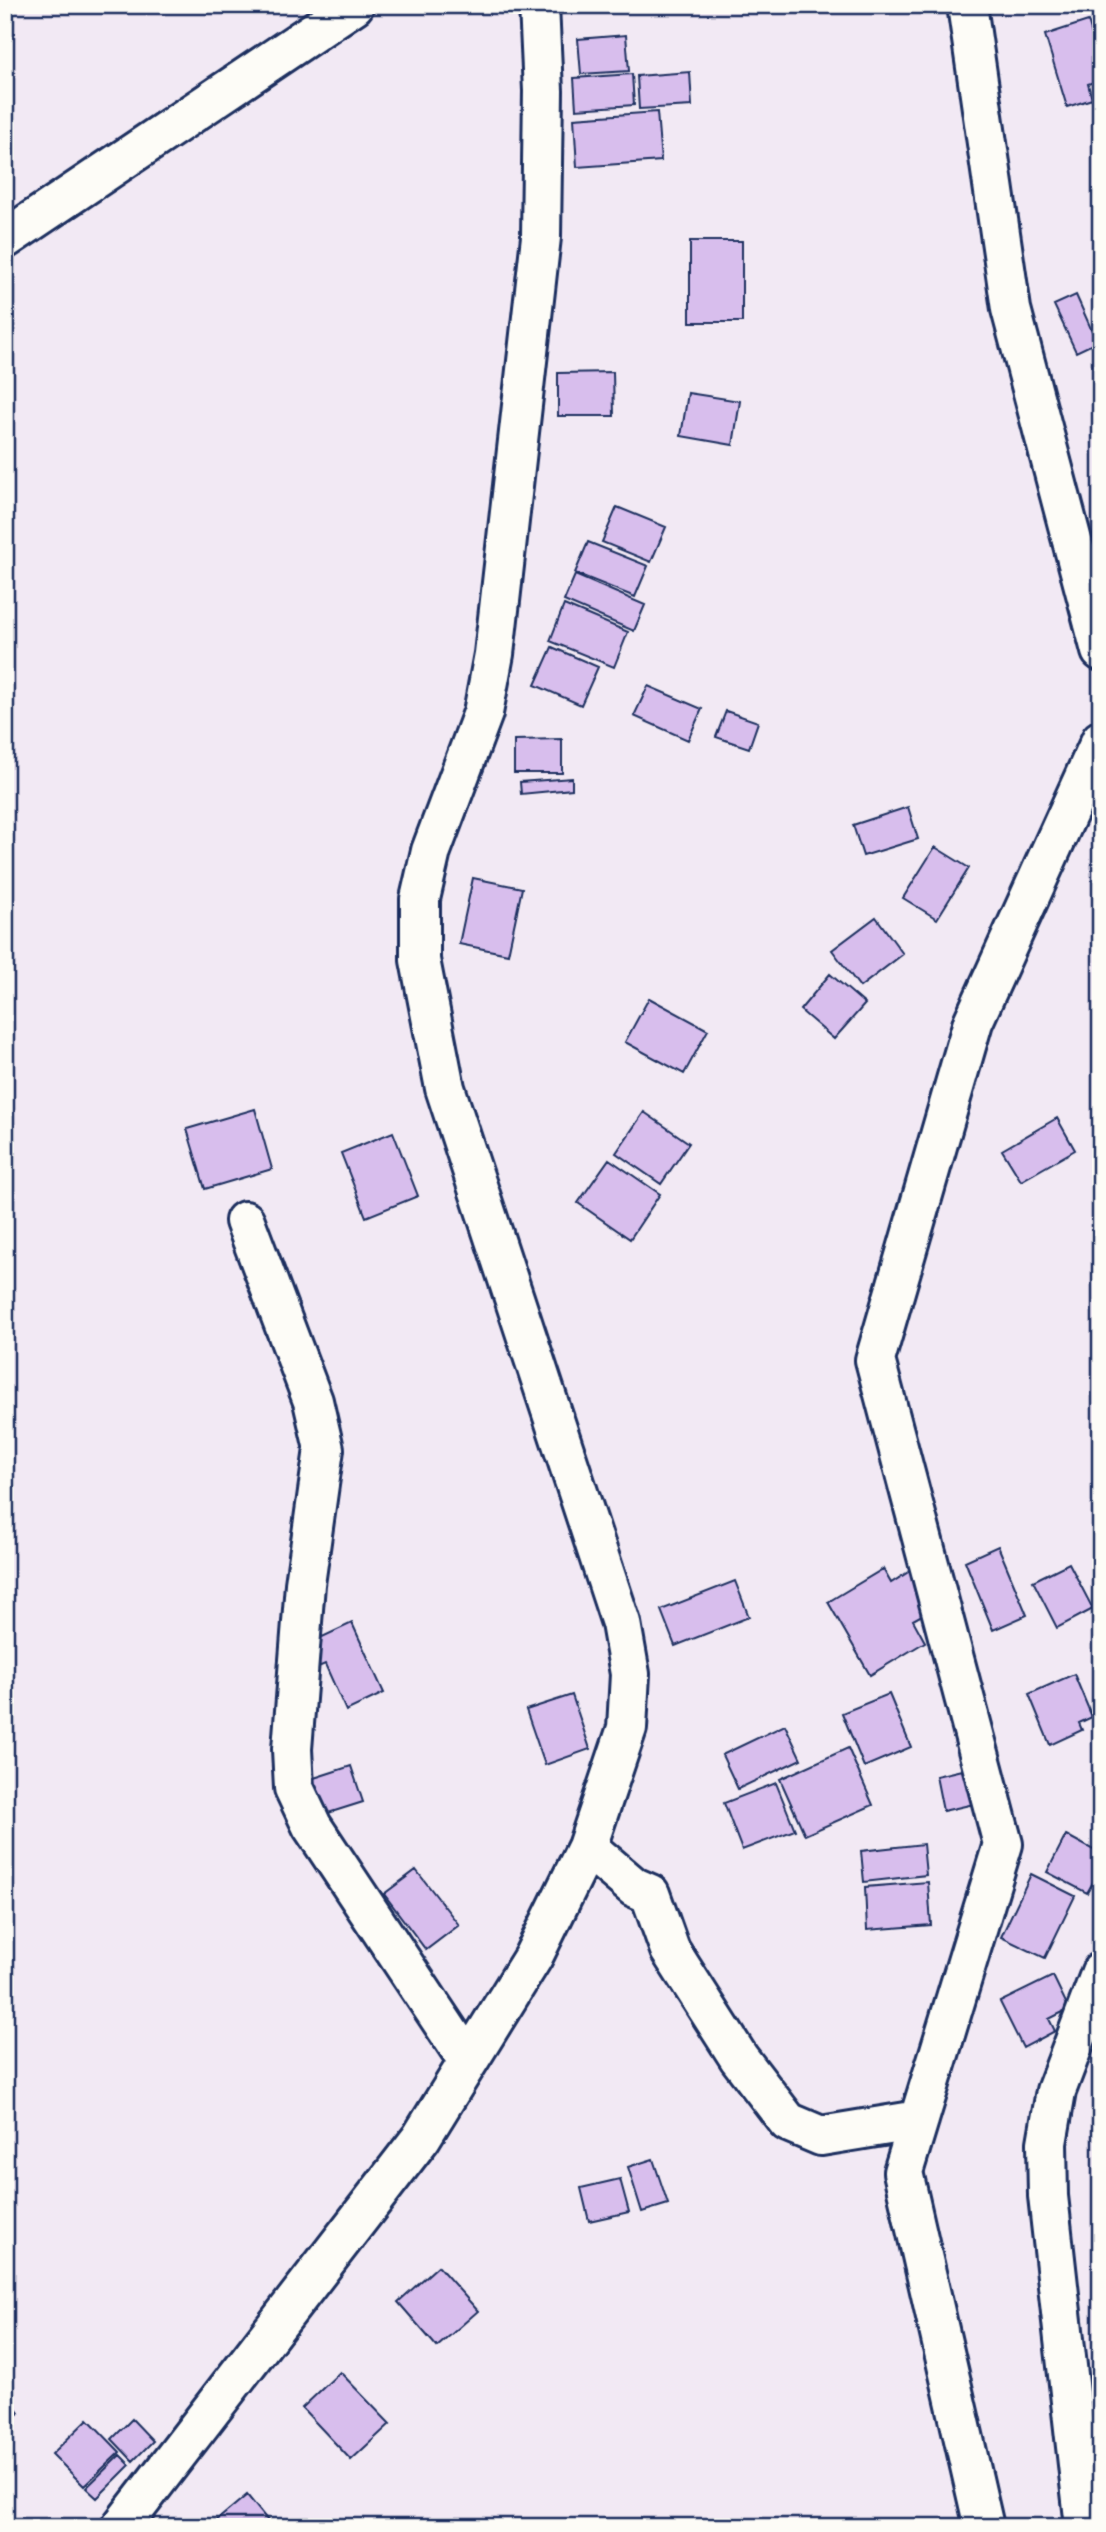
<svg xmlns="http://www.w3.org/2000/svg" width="1106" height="2532" viewBox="0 0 1106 2532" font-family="Caveat,sans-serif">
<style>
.building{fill:#d8beed;stroke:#1b2f5e;stroke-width:2}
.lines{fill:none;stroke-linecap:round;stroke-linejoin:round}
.minor-casing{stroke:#1b2f5e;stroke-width:44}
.minor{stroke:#fdfcf7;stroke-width:38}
</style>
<rect width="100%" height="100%" fill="#f2e9f4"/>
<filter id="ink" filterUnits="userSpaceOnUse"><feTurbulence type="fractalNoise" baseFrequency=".0143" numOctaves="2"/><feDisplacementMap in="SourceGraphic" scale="14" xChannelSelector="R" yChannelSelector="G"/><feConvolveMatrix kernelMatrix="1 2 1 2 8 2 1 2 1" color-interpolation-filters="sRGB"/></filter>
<g filter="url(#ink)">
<path class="building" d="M 1088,21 L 1101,65 L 1101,80 L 1088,84 L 1092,99 L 1067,107 L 1045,35 Z
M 626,35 L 629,71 L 581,74 L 578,39 Z
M 690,72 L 692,106 L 639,109 L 637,76 Z
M 632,74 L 634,105 L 576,109 L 574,78 Z
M 657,112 L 661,161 L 577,167 L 574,118 Z
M 690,241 L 742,241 L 742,322 L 690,322 Z
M 1076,295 L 1097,342 L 1076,352 L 1054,305 Z
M 613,372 L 614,416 L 558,416 L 558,373 Z
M 688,393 L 740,401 L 733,445 L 681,436 Z
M 617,507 L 666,527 L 651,562 L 602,542 Z
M 588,542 L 648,566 L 635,597 L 575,573 Z
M 575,575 L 645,605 L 634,631 L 564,601 Z
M 564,605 L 628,632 L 614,667 L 550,641 Z
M 552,647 L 598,667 L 581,705 L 535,685 Z
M 648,686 L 702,709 L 688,740 L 634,716 Z
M 726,711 L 758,722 L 749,748 L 716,737 Z
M 562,739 L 562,773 L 514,773 L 514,740 Z
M 572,778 L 572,789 L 521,794 L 520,782 Z
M 908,807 L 918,839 L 863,856 L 853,825 Z
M 935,847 L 969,868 L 937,919 L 903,898 Z
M 473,878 L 522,888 L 508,954 L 459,944 Z
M 876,917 L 903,954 L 860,987 L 832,950 Z
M 830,974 L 865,1004 L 834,1039 L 800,1010 Z
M 649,998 L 708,1030 L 684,1074 L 625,1042 Z
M 255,1109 L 272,1169 L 205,1189 L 187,1129 Z
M 644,1112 L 689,1143 L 661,1184 L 616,1153 Z
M 1057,1118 L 1075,1150 L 1021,1181 L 1002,1150 Z
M 393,1132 L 418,1196 L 366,1217 L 341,1153 Z
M 609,1159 L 660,1194 L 630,1239 L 578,1203 Z
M 998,1546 L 1027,1615 L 993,1630 L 965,1561 Z
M 1069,1563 L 1093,1609 L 1057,1628 L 1033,1581 Z
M 883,1569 L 891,1583 L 910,1571 L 933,1609 L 913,1620 L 925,1642 L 870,1675 L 828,1602 Z
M 735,1581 L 749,1617 L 675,1646 L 661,1610 Z
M 352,1623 L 384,1693 L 346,1711 L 325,1664 L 314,1669 L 303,1646 Z
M 1074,1674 L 1092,1717 L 1079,1723 L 1082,1730 L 1050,1745 L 1029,1694 Z
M 889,1694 L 911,1747 L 864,1767 L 842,1713 Z
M 572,1695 L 590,1749 L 545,1765 L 526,1710 Z
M 785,1725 L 801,1759 L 738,1789 L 722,1755 Z
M 848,1748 L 873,1805 L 805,1835 L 780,1779 Z
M 351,1766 L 363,1802 L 322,1815 L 311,1779 Z
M 966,1769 L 974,1804 L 943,1811 L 936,1776 Z
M 776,1783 L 795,1830 L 742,1850 L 724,1803 Z
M 1066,1835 L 1101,1854 L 1101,1868 L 1087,1893 L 1047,1872 Z
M 923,1844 L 926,1875 L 864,1882 L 861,1851 Z
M 416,1870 L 459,1925 L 426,1950 L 384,1894 Z
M 1031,1874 L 1075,1896 L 1045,1958 L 1001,1937 Z
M 928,1882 L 931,1925 L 867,1930 L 865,1887 Z
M 1053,1976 L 1069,2009 L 1049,2019 L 1055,2031 L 1023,2048 L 1000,2002 Z
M 653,2159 L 668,2204 L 642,2212 L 628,2167 Z
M 620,2179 L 629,2212 L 589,2221 L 581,2188 Z
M 438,2266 L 478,2311 L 437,2347 L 398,2302 Z
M 340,2372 L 390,2424 L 351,2460 L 302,2408 Z
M 5,2394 L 19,2413 L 5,2423 Z
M 88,2419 L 120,2452 L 84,2486 L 52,2454 Z
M 132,2419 L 153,2441 L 133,2461 L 112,2439 Z
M 120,2455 L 130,2465 L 97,2498 L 86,2488 Z
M 247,2495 L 273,2527 L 213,2527 L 211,2525 Z"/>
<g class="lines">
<g class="minor-casing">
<path id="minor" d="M 539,5 L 543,91 L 541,237 L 494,654 L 483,713 L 431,851 L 420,899 L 420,960 L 445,1088 L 621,1623 L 630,1674 L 627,1728 L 587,1847
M 967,5 L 1011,309 L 1101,651
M 5,239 L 354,5
M 245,1221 L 313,1401 L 324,1449 L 305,1584 L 292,1749 L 294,1788 L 312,1826 L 468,2061
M 121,2527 L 421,2138 L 533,1957 L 587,1847 L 634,1887 L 650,1894 L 670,1950 L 739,2058 L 788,2122 L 821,2136 L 919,2120
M 984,2527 L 903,2172 L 1003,1844 L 875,1360 L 973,1022 L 1101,740
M 1085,2527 L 1048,2196 L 1047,2143 L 1056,2091 L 1101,1972"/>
</g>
<use href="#minor" class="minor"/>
</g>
</g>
<rect width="1106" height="2532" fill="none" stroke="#fdfcf7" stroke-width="28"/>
<rect x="14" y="14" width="1078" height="2504" fill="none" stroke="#1b2f5e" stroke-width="2.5" filter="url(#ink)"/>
</svg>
